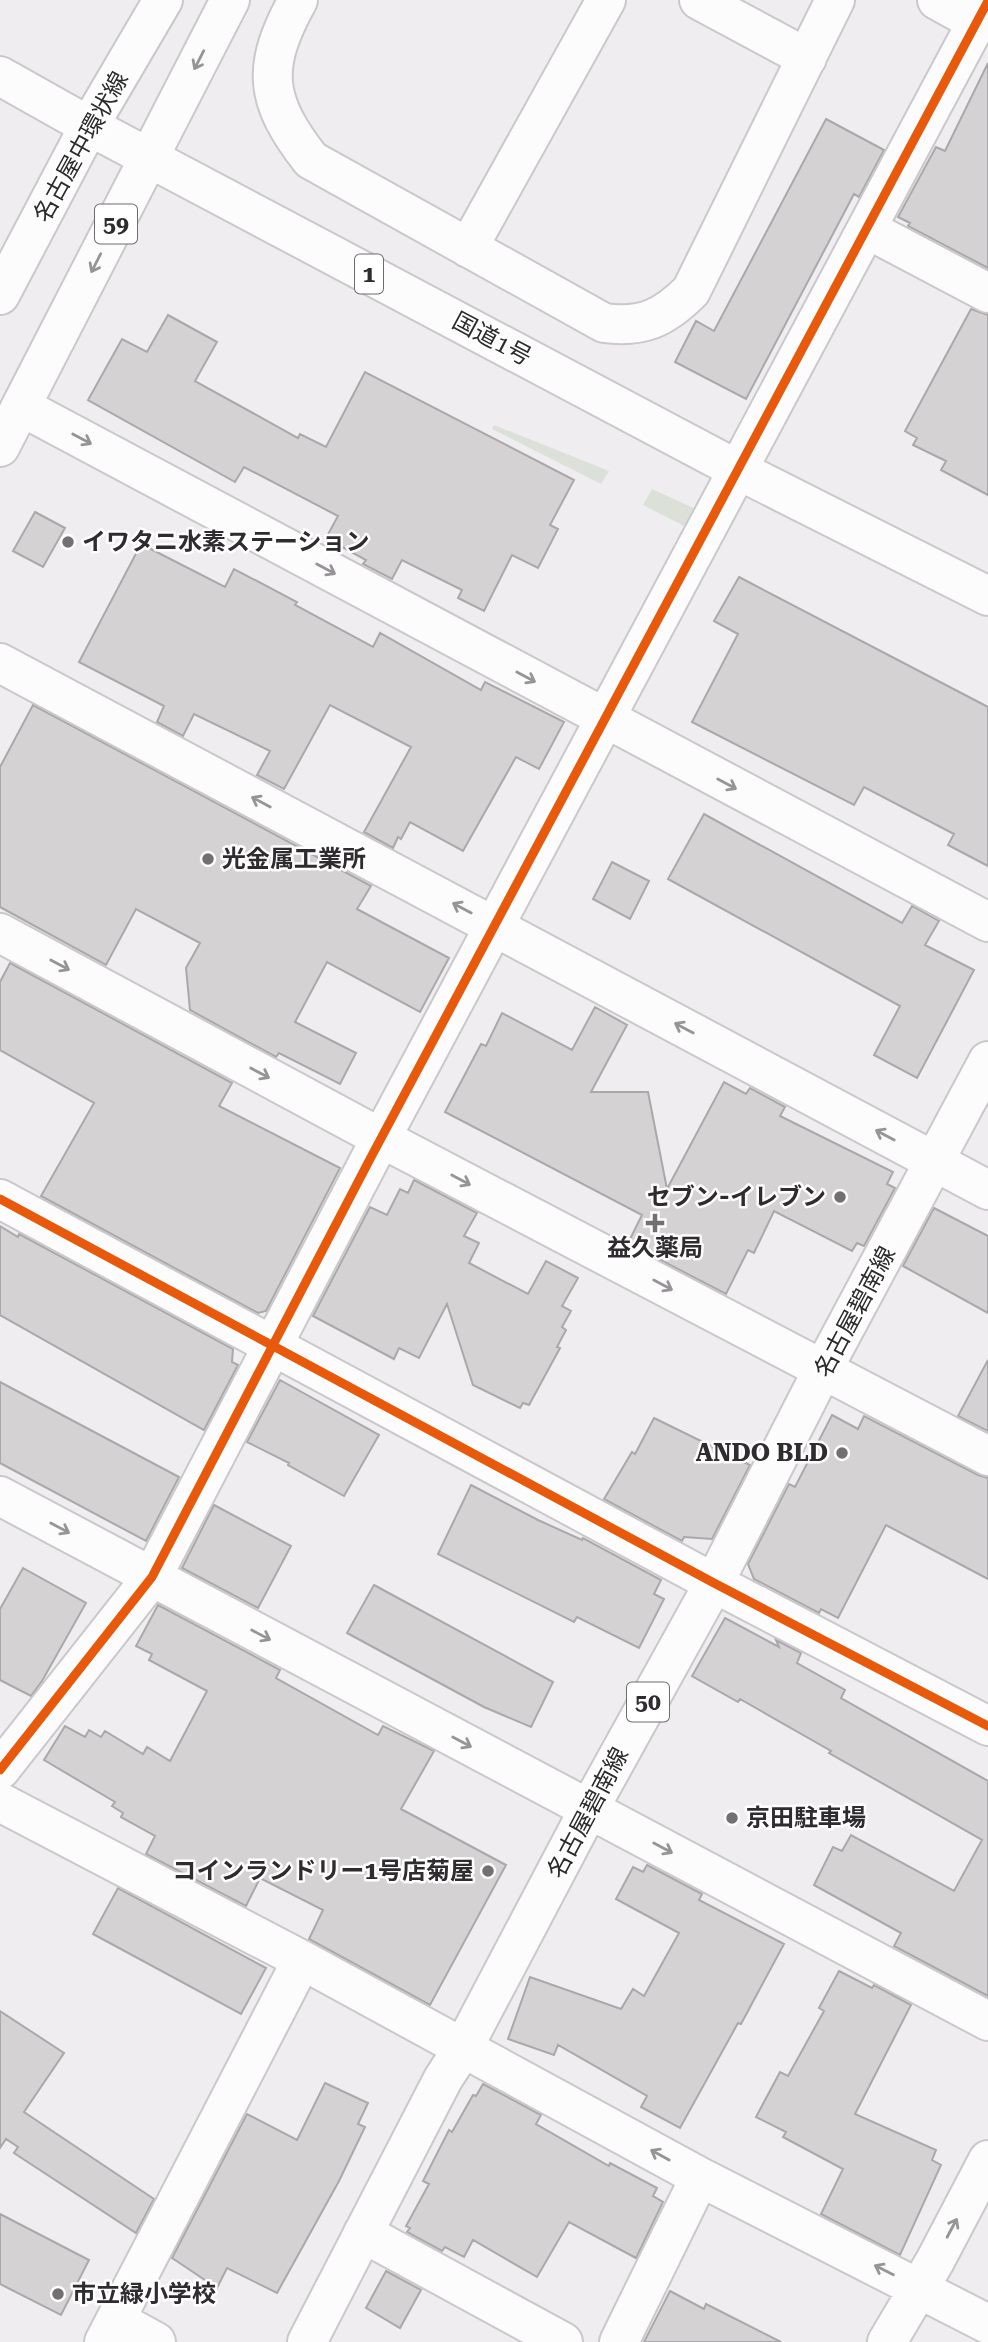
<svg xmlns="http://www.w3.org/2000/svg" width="988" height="2342" viewBox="0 0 988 2342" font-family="'Roboto Serif','Noto Sans JP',serif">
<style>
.green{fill:#dbe1d9}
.building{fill:#d4d2d3;stroke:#aaa8aa;stroke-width:2}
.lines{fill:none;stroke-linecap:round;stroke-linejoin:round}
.minor-casing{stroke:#cac8cb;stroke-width:42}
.major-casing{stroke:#cac8cb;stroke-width:42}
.highway-casing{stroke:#cac8cb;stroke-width:42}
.minor{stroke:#fdfcfd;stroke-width:38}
.major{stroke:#fdfcfd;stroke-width:38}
.highway{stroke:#fdfcfd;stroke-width:38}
.cycleway-casing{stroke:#fff;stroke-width:13}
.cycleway{stroke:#e8590c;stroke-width:9}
.oneway{stroke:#969496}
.poi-dot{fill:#727072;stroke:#fff;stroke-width:2.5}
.labels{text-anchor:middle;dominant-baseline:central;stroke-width:5;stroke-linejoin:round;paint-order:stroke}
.shield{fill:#fff;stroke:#6d6b6d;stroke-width:2}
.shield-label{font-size:23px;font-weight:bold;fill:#2e2c2e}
.street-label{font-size:24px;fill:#2e2c2e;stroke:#fff}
.poi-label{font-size:24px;font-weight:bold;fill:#2e2c2e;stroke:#fff;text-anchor:start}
</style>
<rect width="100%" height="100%" fill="#f0edf1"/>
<path class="green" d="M 494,425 L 609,471 L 601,484 L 492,429 Z
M 652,489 L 698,510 L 688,528 L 643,505 Z"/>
<path class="building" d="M 988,63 L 988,268 L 908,226 L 910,223 L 898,217 L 936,147 L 945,151 Z
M 826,119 L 884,150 L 859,197 L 854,194 L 746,399 L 675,362 L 696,321 L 714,331 Z
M 971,309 L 988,315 L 988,495 L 941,470 L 946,461 L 913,445 L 917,438 L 905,431 Z
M 168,315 L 217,342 L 195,381 L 298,438 L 300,434 L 326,447 L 365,372 L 574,480 L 550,525 L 558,529 L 538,568 L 512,555 L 484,611 L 458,598 L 462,590 L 402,560 L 392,579 L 363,564 L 366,560 L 326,538 L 338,516 L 244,467 L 235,482 L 88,400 L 122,339 L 147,352 Z
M 35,512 L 65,528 L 43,567 L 13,551 Z
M 141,544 L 225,587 L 234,569 L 297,602 L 295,605 L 373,647 L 380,633 L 481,690 L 485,682 L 564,722 L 539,769 L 516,757 L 463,851 L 410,822 L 401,839 L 398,837 L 393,848 L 364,832 L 411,747 L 330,705 L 284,789 L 257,775 L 270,751 L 194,714 L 183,736 L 157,722 L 164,706 L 79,662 Z
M 739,577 L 988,707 L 988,866 L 948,845 L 954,834 L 864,787 L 854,805 L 692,722 L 738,634 L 714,621 Z
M 33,705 L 371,886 L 357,909 L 449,958 L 420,1012 L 327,962 L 295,1022 L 356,1053 L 340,1084 L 279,1053 L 276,1057 L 190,1010 L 186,968 L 200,943 L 136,909 L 106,965 L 0,907 L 0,767 Z
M 704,814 L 902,923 L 912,906 L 939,921 L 925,945 L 974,970 L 917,1078 L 874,1055 L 900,1006 L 668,879 Z
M 612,862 L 649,881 L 630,919 L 593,899 Z
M 10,963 L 232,1083 L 219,1106 L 340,1168 L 266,1311 L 258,1313 L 41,1196 L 94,1103 L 0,1050 L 0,982 Z
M 595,1007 L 627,1025 L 591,1092 L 648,1092 L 667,1189 L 724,1082 L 746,1094 L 750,1088 L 785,1107 L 780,1116 L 893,1172 L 887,1184 L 895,1188 L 864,1246 L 857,1243 L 852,1251 L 774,1211 L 754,1253 L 748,1250 L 726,1294 L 628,1243 L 642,1215 L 445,1112 L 481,1044 L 486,1046 L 502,1013 L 572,1050 Z
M 414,1180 L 477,1213 L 464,1236 L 479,1243 L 469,1263 L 528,1294 L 546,1261 L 578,1278 L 562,1306 L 571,1311 L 562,1327 L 566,1330 L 557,1347 L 560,1348 L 529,1405 L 523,1403 L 520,1408 L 473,1385 L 447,1304 L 419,1358 L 399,1348 L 394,1359 L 313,1316 L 370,1207 L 387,1215 L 400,1189 L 408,1193 Z
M 934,1208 L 988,1236 L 988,1313 L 903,1266 Z
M 0,1226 L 18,1237 L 19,1234 L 233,1349 L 232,1362 L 238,1365 L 204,1430 L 0,1315 Z
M 988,1360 L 988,1431 L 958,1416 Z
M 280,1380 L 379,1435 L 344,1496 L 288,1465 L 289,1463 L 247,1442 Z
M 0,1382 L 179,1477 L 146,1541 L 0,1463 Z
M 832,1415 L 858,1429 L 864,1416 L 978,1475 L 988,1478 L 988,1579 L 886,1525 L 838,1618 L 821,1609 L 819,1613 L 754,1579 L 748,1564 L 789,1484 L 795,1487 Z
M 654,1418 L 750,1465 L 712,1539 L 684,1537 L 682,1541 L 604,1499 L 632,1452 L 635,1454 Z
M 471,1485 L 538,1520 L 582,1540 L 583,1538 L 661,1580 L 654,1594 L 664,1599 L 639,1648 L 577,1617 L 574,1622 L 438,1554 Z
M 214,1505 L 291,1546 L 258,1608 L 182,1568 Z
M 23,1568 L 86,1603 L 42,1681 L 31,1696 L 0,1680 L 0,1609 Z
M 374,1585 L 553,1682 L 531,1727 L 484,1707 L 347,1633 Z
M 158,1605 L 280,1670 L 276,1678 L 378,1735 L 383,1726 L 434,1751 L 401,1809 L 506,1865 L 430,2005 L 309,1939 L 323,1910 L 260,1878 L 246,1906 L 146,1854 L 155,1836 L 121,1817 L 123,1813 L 112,1806 L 115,1802 L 44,1760 L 65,1726 L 85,1737 L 89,1730 L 101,1737 L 105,1731 L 143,1754 L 147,1747 L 170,1761 L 207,1691 L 149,1660 L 152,1654 L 136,1646 Z
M 725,1618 L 779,1647 L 776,1640 L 801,1653 L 797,1663 L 845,1690 L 841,1698 L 988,1781 L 988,1996 L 894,1946 L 901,1933 L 814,1885 L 833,1847 L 842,1851 L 851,1835 L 954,1891 L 982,1840 L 829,1753 L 831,1751 L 740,1699 L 738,1702 L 692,1676 Z
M 647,1865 L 702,1894 L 699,1900 L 784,1944 L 741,2024 L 738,2023 L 680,2128 L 641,2107 L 647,2096 L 558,2045 L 554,2055 L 508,2039 L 530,1977 L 621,2009 L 633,1989 L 644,1996 L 679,1933 L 616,1899 L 633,1867 L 643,1872 Z
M 118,1888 L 266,1968 L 241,2014 L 93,1934 Z
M 839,1971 L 872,1988 L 874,1985 L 911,2005 L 855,2114 L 936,2150 L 932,2160 L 941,2165 L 900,2255 L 821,2214 L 843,2169 L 783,2137 L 786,2132 L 756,2117 L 780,2072 L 788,2076 L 824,2011 L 819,2008 Z
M 0,2011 L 64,2053 L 24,2112 L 154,2199 L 136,2233 L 14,2153 L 18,2147 L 6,2139 L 0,2148 Z
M 325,2083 L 368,2103 L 358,2124 L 365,2127 L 339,2181 L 277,2293 L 227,2268 L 217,2288 L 172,2258 L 247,2114 L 297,2140 Z
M 483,2084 L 541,2115 L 536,2124 L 609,2166 L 610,2163 L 657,2188 L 653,2196 L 663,2202 L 636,2258 L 569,2222 L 537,2277 L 473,2240 L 464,2257 L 445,2247 L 442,2251 L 407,2232 L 410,2228 L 406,2226 L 429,2184 L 423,2181 L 449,2130 L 452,2132 L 473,2095 L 476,2096 Z
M 0,2214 L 89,2260 L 61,2315 L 0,2284 Z
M 386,2271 L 421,2290 L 400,2328 L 366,2308 Z
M 670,2291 L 704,2309 L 706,2304 L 781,2342 L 644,2342 Z"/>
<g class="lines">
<g class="minor-casing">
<path id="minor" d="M 298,0 C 261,67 264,100 311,160 L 604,323 C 643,328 664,318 691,291 L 835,0
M 699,0 L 807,58
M 937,0 L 977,22
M 867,229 L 988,293
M 468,248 L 606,0
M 22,407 L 988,922
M 0,663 L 988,1190
M 0,933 L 381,1138 L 988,1456
M 0,1199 L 714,1583 L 988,1726
M 0,1496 L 988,2021
M 0,1770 L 152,1577 L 370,1159 L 988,1
M 0,1802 L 302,1960 L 700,2177 L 988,2324
M 363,2233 L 563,2342
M 116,2320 L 156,2342
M 104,2342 L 302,1960
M 619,2342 L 700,2177
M 887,2342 L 935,2261 L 988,2160"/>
</g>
<g class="major-casing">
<path id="major" d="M 0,295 L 89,126 L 163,0
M 0,447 L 230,0
M 307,2342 L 443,2079 L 463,2048 L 589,1809 L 714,1583 L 823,1369 L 988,1061"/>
</g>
<g class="highway-casing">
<path id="highway" d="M 0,76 L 89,126 L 738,470 L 988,596"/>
</g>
<use href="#minor" class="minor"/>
<use href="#major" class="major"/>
<use href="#highway" class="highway"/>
<g class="cycleway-casing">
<path id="cycleway" d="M 0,1199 L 714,1583 L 988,1726
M 0,1770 L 152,1577 L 370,1159 L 988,1"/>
</g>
<use href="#cycleway" class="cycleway"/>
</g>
<defs><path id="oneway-shaft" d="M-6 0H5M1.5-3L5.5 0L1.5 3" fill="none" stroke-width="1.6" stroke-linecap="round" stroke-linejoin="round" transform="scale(1.75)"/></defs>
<g class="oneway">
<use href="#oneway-shaft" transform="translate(199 60) rotate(117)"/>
<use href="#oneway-shaft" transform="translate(96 263) rotate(117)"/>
<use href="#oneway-shaft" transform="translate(82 439) rotate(28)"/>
<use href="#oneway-shaft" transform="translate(326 569) rotate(28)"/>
<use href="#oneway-shaft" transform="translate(526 677) rotate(28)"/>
<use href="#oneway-shaft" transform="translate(727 784) rotate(28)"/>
<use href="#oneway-shaft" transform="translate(261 802) rotate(-152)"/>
<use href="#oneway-shaft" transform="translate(462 908) rotate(-152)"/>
<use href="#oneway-shaft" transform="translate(60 965) rotate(28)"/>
<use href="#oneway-shaft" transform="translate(684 1028) rotate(-152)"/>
<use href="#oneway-shaft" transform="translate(260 1073) rotate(28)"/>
<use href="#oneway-shaft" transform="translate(885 1135) rotate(-152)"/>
<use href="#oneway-shaft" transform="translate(461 1180) rotate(28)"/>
<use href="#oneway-shaft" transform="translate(663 1285) rotate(28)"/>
<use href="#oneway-shaft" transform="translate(60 1528) rotate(28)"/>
<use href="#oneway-shaft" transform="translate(261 1635) rotate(28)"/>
<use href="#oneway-shaft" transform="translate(462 1742) rotate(28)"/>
<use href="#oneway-shaft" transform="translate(663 1848) rotate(28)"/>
<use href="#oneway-shaft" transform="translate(660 2155) rotate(-151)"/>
<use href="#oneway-shaft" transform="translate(952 2228) rotate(-62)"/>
<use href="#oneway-shaft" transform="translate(884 2270) rotate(-153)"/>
</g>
<g class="poi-dot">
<circle cx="68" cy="542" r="7"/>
<circle cx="208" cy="859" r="7"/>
<circle cx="840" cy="1197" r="7"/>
<path d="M651.5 1212.5h7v7h7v7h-7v7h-7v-7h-7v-7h7z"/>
<circle cx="842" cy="1453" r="7"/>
<circle cx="732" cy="1818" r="7"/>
<circle cx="488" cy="1871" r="7"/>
<circle cx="58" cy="2294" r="7"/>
</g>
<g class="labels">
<g class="shield">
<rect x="95" y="204.5" width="42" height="39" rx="5"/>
<rect x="355" y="254.5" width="28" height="39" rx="5"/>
<rect x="627" y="1682.5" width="42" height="39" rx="5"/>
</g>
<g class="shield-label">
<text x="116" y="224">59</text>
<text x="369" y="274">1</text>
<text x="648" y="1702">50</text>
</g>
<g class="street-label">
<text transform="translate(81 147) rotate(-61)">名古屋中環状線</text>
<text transform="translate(492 339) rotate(28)">国道1号</text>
<text transform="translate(855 1312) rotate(-62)">名古屋碧南線</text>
<text transform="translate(588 1813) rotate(-62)">名古屋碧南線</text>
</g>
<g class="poi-label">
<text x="82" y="542">イワタニ水素ステーション</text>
<text x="222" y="859">光金属工業所</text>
<text x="826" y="1197" text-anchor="end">セブン-イレブン</text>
<text x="655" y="1248" text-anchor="middle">益久薬局</text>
<text x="828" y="1453" text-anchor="end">ANDO BLD</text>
<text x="746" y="1818">京田駐車場</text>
<text x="474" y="1871" text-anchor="end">コインランドリー1号店菊屋</text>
<text x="72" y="2294">市立緑小学校</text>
</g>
</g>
</svg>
